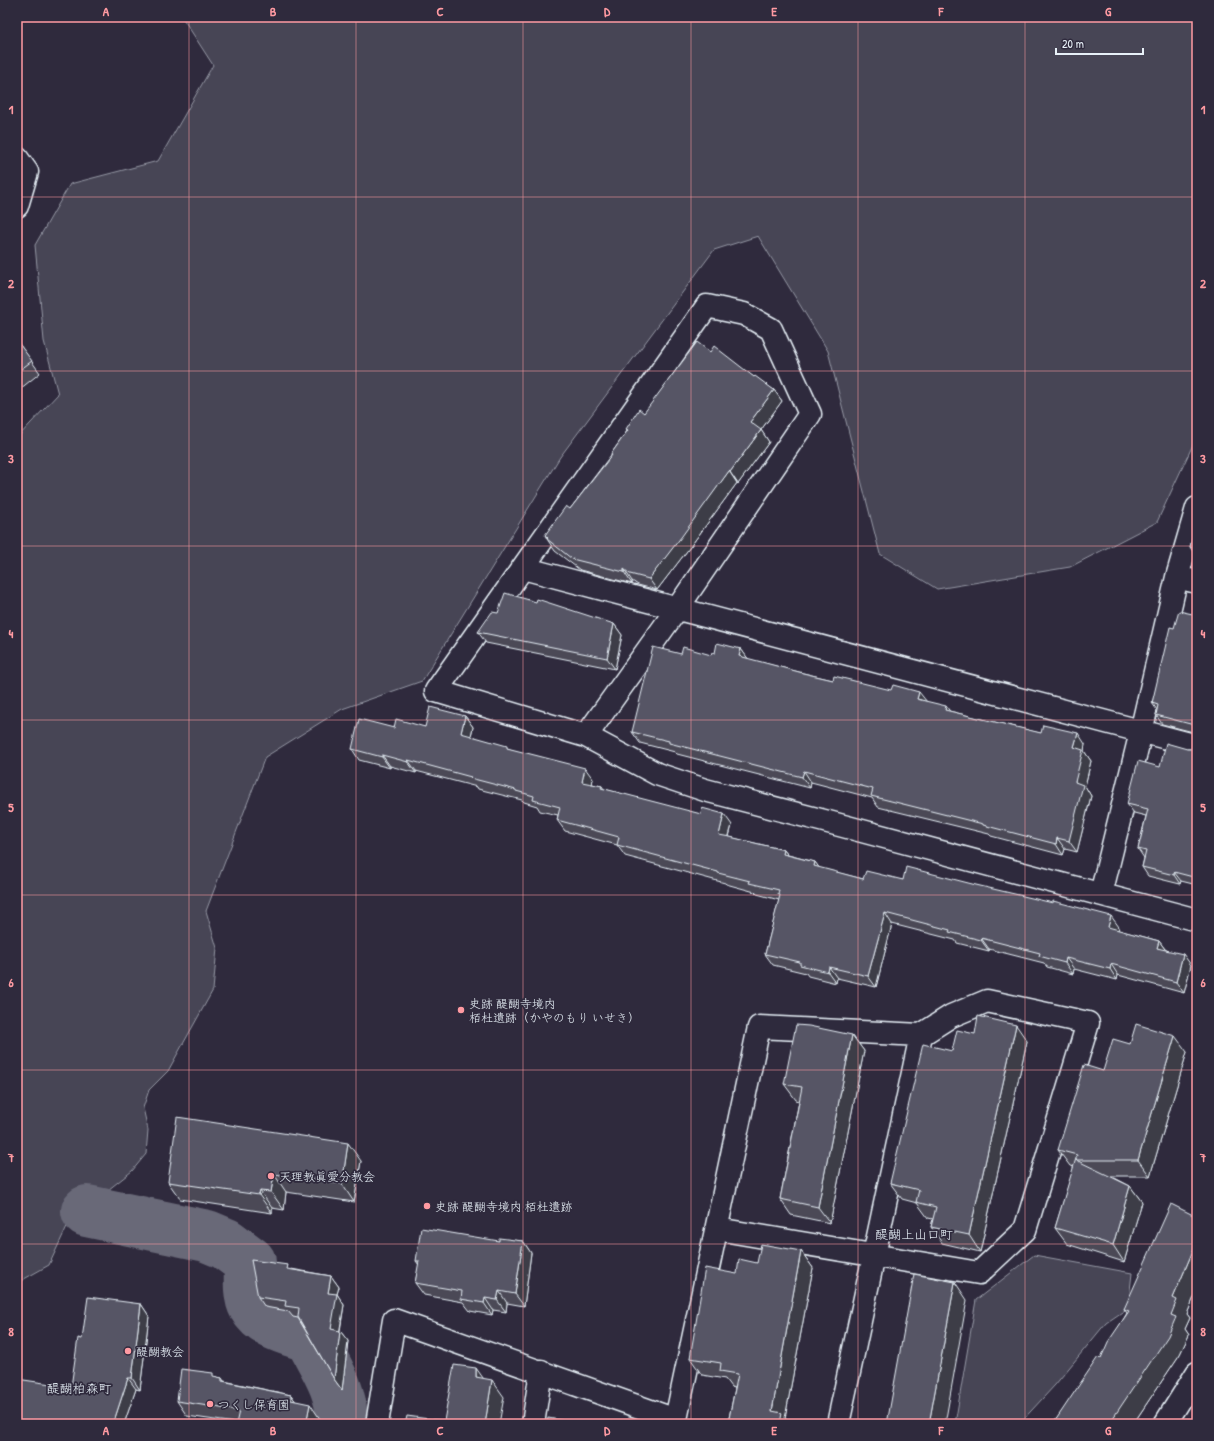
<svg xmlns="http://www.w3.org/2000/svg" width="1214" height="1441" viewBox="0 0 1214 1441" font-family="'Patrick Hand','Klee One',sans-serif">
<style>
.green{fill:#464455;stroke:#979aa6}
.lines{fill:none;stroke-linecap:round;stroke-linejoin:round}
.river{stroke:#696978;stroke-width:52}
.minor-casing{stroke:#e8f1f8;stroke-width:25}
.minor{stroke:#2f2a3d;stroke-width:22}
.wall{fill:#4b4957;stroke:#e8f1f8}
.shaded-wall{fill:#3d3c47;stroke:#e8f1f8}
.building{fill:#575565;stroke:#e8f1f8}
.grid{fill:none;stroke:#ff9aa2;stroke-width:1;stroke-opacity:0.55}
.poi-dot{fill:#ff9aa2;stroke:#2f2a3d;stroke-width:1.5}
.labels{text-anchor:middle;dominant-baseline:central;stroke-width:3.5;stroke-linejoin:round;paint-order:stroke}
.poi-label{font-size:12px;fill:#e8f1f8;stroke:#2f2a3d;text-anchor:start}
.neighbourhood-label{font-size:13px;fill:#e8f1f8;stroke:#2f2a3d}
.neatline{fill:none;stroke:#ff9aa2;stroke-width:1.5}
.grid-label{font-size:13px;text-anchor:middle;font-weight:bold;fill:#ff9aa2}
</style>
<rect width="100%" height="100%" fill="#2f2a3d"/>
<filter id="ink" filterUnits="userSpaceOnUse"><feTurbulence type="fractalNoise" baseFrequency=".025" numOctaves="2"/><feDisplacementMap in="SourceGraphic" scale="8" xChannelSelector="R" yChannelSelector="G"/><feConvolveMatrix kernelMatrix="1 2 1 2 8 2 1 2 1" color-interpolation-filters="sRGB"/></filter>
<g filter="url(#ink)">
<path class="green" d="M 182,17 L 1197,17 L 1197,436 L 1157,522 L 1070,567 L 937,589 L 880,554 L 828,351 L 758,236 L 714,250 L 560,457 L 422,681 L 342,709 L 265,757 L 206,911 L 217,948 L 213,990 L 168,1071 L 149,1090 L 143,1108 L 148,1130 L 146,1154 L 132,1171 L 70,1220 L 49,1265 L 17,1283 L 17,438 L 58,394 L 44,341 L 35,245 L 70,184 L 158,161 L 213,65 Z
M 1034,1255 L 1132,1273 L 1128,1308 L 1106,1323 L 1055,1385 L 1019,1424 L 955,1424 L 976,1300 Z"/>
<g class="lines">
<path class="river" d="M 87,1211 L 207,1236 L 226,1244 L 250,1262 C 250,1274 248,1296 254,1306 C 264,1325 291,1330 310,1337 C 323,1362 345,1394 341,1424"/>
<g class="minor-casing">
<path id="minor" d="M 17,158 L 27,172 L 17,206
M 523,568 L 1197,746
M 1177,577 L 1197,508
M 586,736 L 677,609 L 810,414 L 771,329 L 744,314 L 707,306 L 436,691 L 586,736 L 657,774 L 705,790 L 832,823 L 1197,920
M 1101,894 L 1141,732 L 1177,577 L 1197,582
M 377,1424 L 394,1320 L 676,1420
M 533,1424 L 541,1371
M 675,1424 L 759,1027 L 921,1035 L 951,1016 L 987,1001 L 1088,1023 L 1025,1230 L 979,1273 L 717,1229
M 838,1424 L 921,1035
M 1165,1424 L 1197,1373"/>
</g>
<use href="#minor" class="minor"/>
</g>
<path class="wall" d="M 17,341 L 40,373 L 20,389 L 17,385 Z
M 710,352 L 754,377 L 774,390 L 782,401 L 761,430 L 769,442 L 738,484 L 737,483 L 690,547 L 657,590 L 638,585 L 632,581 L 632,584 L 580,570 L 555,551 L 547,539 L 545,535 L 570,509 L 611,455 L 611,454 L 627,431 L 626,429 L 644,413 Z
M 1197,522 L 1197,557 L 1196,556 L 1190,547 Z
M 498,613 L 614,624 L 622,635 L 615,669 L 486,643 L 478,632 Z
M 1197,615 L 1197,733 L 1162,724 L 1156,715 L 1157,710 L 1152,703 L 1174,628 Z
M 741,649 L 748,659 L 803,673 L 926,702 L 949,711 L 1085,744 L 1084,751 L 1091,761 L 1085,786 L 1091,796 L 1077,852 L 1065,849 L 1063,855 L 991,836 L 989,834 L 878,807 L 872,798 L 811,782 L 810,788 L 677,754 L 675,752 L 640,743 L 632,732 L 681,654 L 711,655 L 715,653 Z
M 465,716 L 473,727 L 471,736 L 510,749 L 593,779 L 592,784 L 602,786 L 604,789 L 732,825 L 729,837 L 784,850 L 788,855 L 815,862 L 819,868 L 863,879 L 903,880 L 1119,927 L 1118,930 L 1159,941 L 1165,949 L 1191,965 L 1184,993 L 1118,975 L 1117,980 L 1074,969 L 1073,974 L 1047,967 L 1044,963 L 989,949 L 989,951 L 957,943 L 955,940 L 892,924 L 876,987 L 837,978 L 836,983 L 808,976 L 806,973 L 773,965 L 765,954 L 779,900 L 757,894 L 755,892 L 726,884 L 725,883 L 625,856 L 617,845 L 565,831 L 557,820 L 558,815 L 540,811 L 537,806 L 524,802 L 522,800 L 478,789 L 477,787 L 416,771 L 416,773 L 390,766 L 390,768 L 359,760 L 352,749 L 394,728 L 425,727 Z
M 1197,747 L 1197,885 L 1181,881 L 1180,884 L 1148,876 L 1142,867 L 1144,858 L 1138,849 L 1146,816 L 1134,813 L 1127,804 L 1160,767 L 1187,749 L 1193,749 Z
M 975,1034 L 1027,1041 L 980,1252 L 942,1243 L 931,1227 L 933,1219 L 928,1218 L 917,1203 L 902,1199 L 890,1183 L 952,1051 Z
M 852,1035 L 864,1051 L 830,1223 L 791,1215 L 780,1199 L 799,1101 L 796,1100 L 784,1084 Z
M 1130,1044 L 1187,1052 L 1150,1176 L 1111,1176 L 1130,1186 L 1142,1202 L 1124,1262 L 1067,1244 L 1055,1228 L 1074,1167 L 1070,1166 L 1058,1150 L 1103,1071 Z
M 361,1161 L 354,1202 L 286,1192 L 284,1210 L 272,1208 L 272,1213 L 180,1199 L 168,1182 Z
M 1197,1217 L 1197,1290 L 1187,1314 L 1190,1318 L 1185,1329 L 1189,1335 L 1180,1354 L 1133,1424 L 1053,1424 L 1101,1358 L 1127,1313 L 1124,1309 Z
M 499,1241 L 523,1241 L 531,1253 L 524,1306 L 507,1303 L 506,1312 L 493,1310 L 492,1315 L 470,1311 L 463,1302 L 424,1295 L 415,1283 L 419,1265 L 416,1261 Z
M 801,1251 L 813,1268 L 785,1418 L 789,1424 L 720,1424 L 728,1423 L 735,1388 L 731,1387 L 725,1379 L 702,1375 L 690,1358 L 737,1274 L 757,1263 Z
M 291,1269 L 331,1276 L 339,1287 L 337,1294 L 344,1305 L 340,1331 L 348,1341 L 342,1390 L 334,1379 L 298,1318 L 293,1317 L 288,1311 L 265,1307 L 258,1297 Z
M 141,1304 L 149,1316 L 140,1390 L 136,1389 L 124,1424 L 17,1424 L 71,1387 Z
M 216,1377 L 222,1378 L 224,1381 L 291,1395 L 296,1402 L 320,1419 L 236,1423 L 187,1416 L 177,1401 Z"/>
<path class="shaded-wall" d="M 774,390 L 782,401 L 758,434 L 750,422 Z
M 761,430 L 769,442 L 738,484 L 730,472 Z
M 729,471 L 737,483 L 690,547 L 657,590 L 649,579 Z
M 624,569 L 632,581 L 632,584 L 624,572 Z
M 614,624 L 622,635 L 615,669 L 607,658 Z
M 741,649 L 749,660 L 739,656 Z
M 919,692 L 927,702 L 917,699 Z
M 946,706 L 954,717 L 945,710 Z
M 465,716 L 473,727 L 469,744 L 461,733 Z
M 1078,733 L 1085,744 L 1084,751 L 1091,761 L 1085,786 L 1091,796 L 1077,852 L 1069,841 L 1075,782 L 1074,747 Z
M 382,755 L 390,766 L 390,768 L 382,757 Z
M 408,760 L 416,771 L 416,773 L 408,762 Z
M 585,768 L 593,779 L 590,793 L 582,782 Z
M 804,771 L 811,782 L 810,788 L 802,777 Z
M 724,814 L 732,825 L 726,846 L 719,835 Z
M 1057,838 L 1065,849 L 1063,855 L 1056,844 Z
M 784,850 L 792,861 L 783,854 Z
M 815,862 L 823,873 L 814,866 Z
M 1174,872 L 1181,881 L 1180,884 L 1174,875 Z
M 885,913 L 892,924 L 876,987 L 868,976 Z
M 1111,916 L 1119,927 L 1116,938 L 1108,927 Z
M 981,938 L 989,949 L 989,951 L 981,940 Z
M 1159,941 L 1167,952 L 1157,948 Z
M 1183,954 L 1191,965 L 1184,993 L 1176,982 Z
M 1066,958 L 1074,969 L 1073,974 L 1065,963 Z
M 1111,964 L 1118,975 L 1117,980 L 1110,969 Z
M 829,967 L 837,978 L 836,983 L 828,972 Z
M 1016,1025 L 1027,1041 L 980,1252 L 969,1235 Z
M 852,1035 L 864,1051 L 830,1223 L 818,1207 Z
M 1175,1036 L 1187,1052 L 1150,1176 L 1138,1160 Z
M 348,1143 L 361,1161 L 354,1202 L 342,1184 Z
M 274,1174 L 286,1192 L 284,1210 L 271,1192 Z
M 1130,1186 L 1142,1202 L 1124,1262 L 1113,1245 Z
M 260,1191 L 272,1208 L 272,1213 L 259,1195 Z
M 523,1241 L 531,1253 L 524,1306 L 515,1294 Z
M 1197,1241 L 1197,1290 L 1187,1314 L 1190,1318 L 1185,1329 L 1189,1335 L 1180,1354 L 1133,1424 L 1109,1424 L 1171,1315 L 1173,1298 Z
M 801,1251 L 813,1268 L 785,1418 L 789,1424 L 780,1424 L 772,1411 Z
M 331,1276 L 339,1287 L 337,1294 L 344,1305 L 338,1340 L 331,1329 L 328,1293 Z
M 955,1282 L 967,1300 L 945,1424 L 929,1424 Z
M 499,1291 L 507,1303 L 506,1312 L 497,1300 Z
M 485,1298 L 493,1310 L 492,1315 L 484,1303 Z
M 141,1304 L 149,1316 L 140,1390 L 132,1378 Z
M 340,1331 L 348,1341 L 342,1390 L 334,1379 Z
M 476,1368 L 488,1385 L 476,1377 Z
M 128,1378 L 136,1389 L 124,1424 L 113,1424 Z
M 492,1380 L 504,1397 L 499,1424 L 485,1424 Z
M 291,1395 L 301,1409 L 291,1400 Z
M 310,1404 L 320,1419 L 319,1424 L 306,1424 Z"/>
<path class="building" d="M 17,341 L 32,361 L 17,372 Z
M 697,342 L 710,352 L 714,346 L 754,377 L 755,376 L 774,390 L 750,422 L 761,430 L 730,472 L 729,471 L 682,536 L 649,579 L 630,574 L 624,569 L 624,572 L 572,559 L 547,539 L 548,538 L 545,535 L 566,506 L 570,509 L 612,455 L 611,454 L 628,430 L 626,429 L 639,409 L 644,413 Z
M 1197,522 L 1197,549 L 1190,547 Z
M 505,593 L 536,602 L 537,599 L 614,624 L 607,658 L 478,632 L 492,612 L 498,613 Z
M 1179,611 L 1197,615 L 1197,726 L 1194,725 L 1156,715 L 1158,705 L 1152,703 L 1170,627 L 1174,628 Z
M 717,643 L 741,649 L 739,656 L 803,673 L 833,680 L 834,676 L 891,690 L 893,685 L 919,692 L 917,699 L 946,706 L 945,710 L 1041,733 L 1043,725 L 1078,733 L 1074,747 L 1083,750 L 1075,782 L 1083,785 L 1069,841 L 1057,838 L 1056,844 L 983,825 L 983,824 L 871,796 L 873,789 L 804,771 L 802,777 L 669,743 L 669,741 L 632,732 L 653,647 L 681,654 L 683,647 L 711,655 L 712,652 L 715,653 Z
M 430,707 L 465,716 L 461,733 L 507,746 L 507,748 L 585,768 L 582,782 L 602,786 L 601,788 L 701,814 L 702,808 L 724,814 L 719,835 L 730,837 L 784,850 L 783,854 L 815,862 L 814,866 L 863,879 L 866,871 L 903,880 L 906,867 L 976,885 L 1053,903 L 1053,901 L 1111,916 L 1108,927 L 1159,941 L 1157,948 L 1183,954 L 1176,982 L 1111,964 L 1110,969 L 1066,958 L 1065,963 L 1039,956 L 1040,953 L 981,938 L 981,940 L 949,932 L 950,930 L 885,913 L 868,976 L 829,967 L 828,972 L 800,965 L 800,962 L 765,954 L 780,895 L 778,894 L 779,890 L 749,883 L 750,881 L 718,873 L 718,872 L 617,845 L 619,837 L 557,820 L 560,807 L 533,800 L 534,796 L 516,791 L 516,790 L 470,778 L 471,777 L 408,760 L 408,762 L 382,755 L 382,757 L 352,749 L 359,719 L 394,728 L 396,719 L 425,727 Z
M 1166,743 L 1187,749 L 1193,749 L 1197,747 L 1197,878 L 1174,872 L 1174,875 L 1142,867 L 1146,851 L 1138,849 L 1148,809 L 1127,804 L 1138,761 L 1160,767 Z
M 978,1016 L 1016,1025 L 969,1235 L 931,1227 L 936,1207 L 916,1202 L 919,1190 L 890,1183 L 923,1044 L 952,1051 L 957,1030 L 975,1034 Z
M 1136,1024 L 1175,1036 L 1138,1160 L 1076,1160 L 1130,1186 L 1113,1245 L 1055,1228 L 1077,1155 L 1058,1150 L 1084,1065 L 1103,1071 L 1113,1039 L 1130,1044 Z
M 796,1025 L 809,1026 L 852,1035 L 818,1207 L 780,1199 L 802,1087 L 784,1084 Z
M 1197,1091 L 1197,1170 L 1196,1170 L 1196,1136 Z
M 177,1117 L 348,1143 L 342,1184 L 274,1174 L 271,1192 L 260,1191 L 259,1195 L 168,1182 Z
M 1171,1204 L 1197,1217 L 1197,1241 L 1173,1298 L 1177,1300 L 1171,1315 L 1176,1317 L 1168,1336 L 1109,1424 L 1053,1424 L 1098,1357 L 1101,1358 L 1108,1342 L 1129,1311 L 1124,1309 Z
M 421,1228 L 499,1241 L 499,1238 L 523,1241 L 515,1294 L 499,1291 L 497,1300 L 485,1298 L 484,1303 L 461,1299 L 462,1291 L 415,1283 L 419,1261 L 416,1261 Z
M 761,1244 L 801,1251 L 772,1411 L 782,1413 L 780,1424 L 720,1424 L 720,1422 L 728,1423 L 738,1374 L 720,1371 L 721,1363 L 690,1358 L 705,1268 L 737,1274 L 739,1259 L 757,1263 Z
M 251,1260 L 288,1265 L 287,1269 L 331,1276 L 328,1293 L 337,1294 L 331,1329 L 340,1331 L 334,1379 L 298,1317 L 299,1308 L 285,1306 L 286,1301 L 258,1297 Z
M 914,1274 L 955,1282 L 929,1424 L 887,1424 Z
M 88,1297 L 141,1304 L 132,1378 L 128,1378 L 113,1424 L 17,1424 L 17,1379 L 71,1387 L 78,1338 L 82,1339 Z
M 454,1365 L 476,1368 L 476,1377 L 492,1380 L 485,1424 L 405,1424 L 407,1416 L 444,1421 Z
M 181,1369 L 213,1373 L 213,1376 L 222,1378 L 222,1381 L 291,1395 L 291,1400 L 310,1404 L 306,1424 L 236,1424 L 239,1411 L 177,1401 Z
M 548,1418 L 583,1424 L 547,1424 Z"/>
</g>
<path class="grid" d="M 189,17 L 189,1424M 356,17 L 356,1424M 523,17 L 523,1424M 691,17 L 691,1424M 858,17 L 858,1424M 1025,17 L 1025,1424M 17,197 L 1197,197M 17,371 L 1197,371M 17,546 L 1197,546M 17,720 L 1197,720M 17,895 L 1197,895M 17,1070 L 1197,1070M 17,1244 L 1197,1244"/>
<g class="poi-dot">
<circle cx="461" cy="1010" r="4"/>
<circle cx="271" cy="1176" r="4"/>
<circle cx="427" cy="1206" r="4"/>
<circle cx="128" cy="1351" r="4"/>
<circle cx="210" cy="1404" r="4"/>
</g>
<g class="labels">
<g class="poi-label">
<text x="469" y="1003">史跡 醍醐寺境内<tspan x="469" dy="14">栢杜遺跡（かやのもり いせき）</tspan></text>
<text x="279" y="1176">天理教眞愛分教会</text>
<text x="435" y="1206">史跡 醍醐寺境内 栢杜遺跡</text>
<text x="136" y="1351">醍醐教会</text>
<text x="218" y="1404">つくし保育園</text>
</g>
<g class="neighbourhood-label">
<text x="914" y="1234">醍醐上山口町</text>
<text x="79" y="1388">醍醐柏森町</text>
</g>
</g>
<rect width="1214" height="1441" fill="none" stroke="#2f2a3d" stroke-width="44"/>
<path d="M1056 48v6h87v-6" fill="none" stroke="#e8f1f8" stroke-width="2"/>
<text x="1062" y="48" font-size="12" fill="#e8f1f8" stroke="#2f2a3d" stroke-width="3" paint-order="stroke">20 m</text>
<rect x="22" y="22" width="1170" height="1397" class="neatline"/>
<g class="grid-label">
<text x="106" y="16">A</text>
<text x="273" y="16">B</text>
<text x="440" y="16">C</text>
<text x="607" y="16">D</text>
<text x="774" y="16">E</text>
<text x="941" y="16">F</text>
<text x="1108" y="16">G</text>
<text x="11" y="114">1</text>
<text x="1203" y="114">1</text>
<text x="11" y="288">2</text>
<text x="1203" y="288">2</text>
<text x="11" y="463">3</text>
<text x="1203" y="463">3</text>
<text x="11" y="638">4</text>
<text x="1203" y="638">4</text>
<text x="11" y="812">5</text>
<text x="1203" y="812">5</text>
<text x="11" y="987">6</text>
<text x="1203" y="987">6</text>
<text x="11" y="1162">7</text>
<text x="1203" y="1162">7</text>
<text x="11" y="1336">8</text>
<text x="1203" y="1336">8</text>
<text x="106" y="1435">A</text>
<text x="273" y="1435">B</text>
<text x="440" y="1435">C</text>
<text x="607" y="1435">D</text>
<text x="774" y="1435">E</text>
<text x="941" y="1435">F</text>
<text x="1108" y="1435">G</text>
</g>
</svg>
